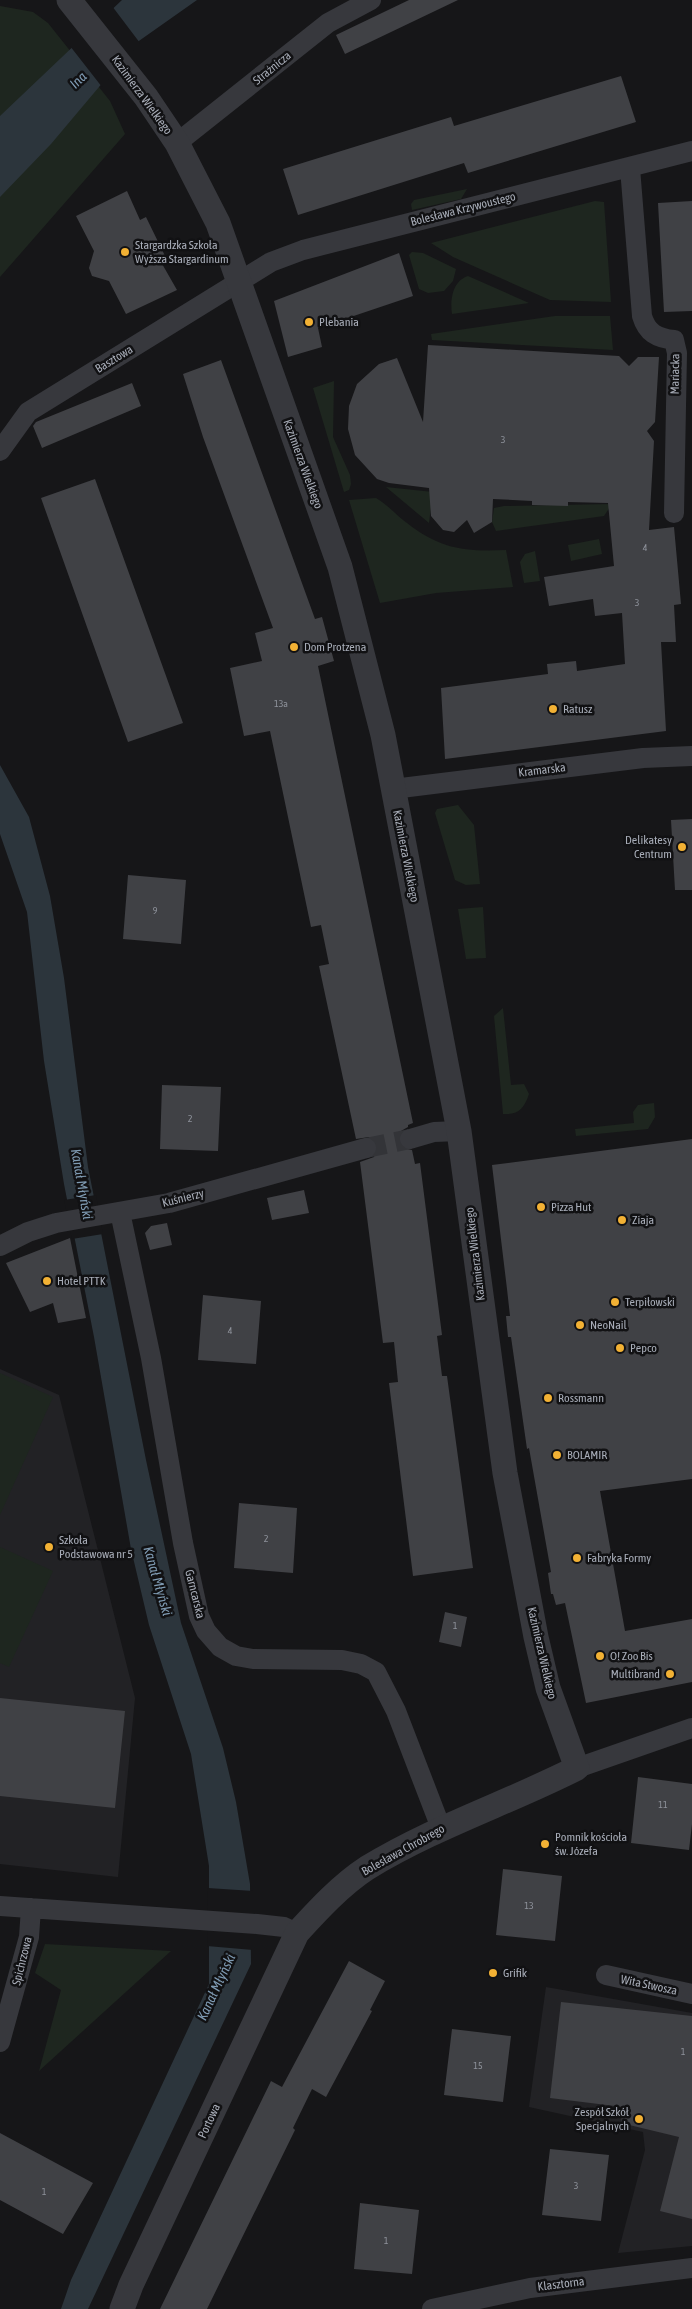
<svg xmlns="http://www.w3.org/2000/svg" width="692" height="2309" viewBox="0 0 692 2309" font-family="'Asap Condensed',sans-serif">
<style>
.built{fill:#222225}
.green{fill:#1e261f}
.water{fill:#2c353c}
.pier{fill:#161618}
.building{fill:#404145}
.lines{fill:none;stroke-linecap:round;stroke-linejoin:round}
.minor-tunnel{stroke:#333438;stroke-width:20;stroke-dasharray:20 10;stroke-linecap:butt}
.minor{stroke:#37383d;stroke-width:20}
.tertiary{stroke:#37383d;stroke-width:25}
.poi-dot{fill:#f2b134;stroke:#111113;stroke-width:2}
.labels{text-anchor:middle;dominant-baseline:central;stroke-width:5;stroke-linejoin:round;paint-order:stroke}
.number-label{font-size:10px;fill:#8e929b}
.street-label{font-size:12px;fill:#a8adb8;stroke:#111113}
.poi-label{font-size:12px;fill:#a8adb8;stroke:#111113;text-anchor:start}
.water-label{font-size:14px;font-style:italic;fill:#7f9bb3;stroke:#111113}
</style>
<rect width="100%" height="100%" fill="#161618"/>
<path class="built" d="M 0,1369 L 59,1395 L 135,1698 L 118,1877 L 0,1864 Z
M 546,1987 L 692,2013 L 692,2246 L 618,2253 L 645,2150 L 643,2132 L 529,2107 Z"/>
<path class="green" d="M 0,6 L 33,12 L 48,23 L 110,101 L 125,134 L 0,277 Z
M 467,189 L 461,199 L 412,210 L 411,204 L 414,200 Z
M 595,201 L 604,202 L 611,302 L 550,300 L 453,257 L 431,243 Z
M 412,252 L 423,253 L 456,269 L 453,281 L 444,291 L 428,293 L 419,289 L 409,255 Z
M 468,276 L 529,303 L 452,314 C 450,301 452,281 468,276 Z
M 555,316 L 610,316 L 613,350 L 432,340 L 431,334 Z
M 334,381 L 333,437 L 350,475 L 351,484 L 349,490 L 344,492 L 313,388 Z
M 386,487 L 433,492 L 429,523 Z
M 376,498 C 388,505 396,515 407,523 C 440,549 465,552 506,550 L 513,587 L 436,593 L 380,603 L 349,500 Z
M 612,504 L 604,516 L 496,531 L 492,522 L 494,508 L 504,506 Z
M 599,539 L 602,554 L 571,561 L 568,545 Z
M 535,551 L 540,581 L 524,583 L 520,562 L 525,554 Z
M 458,805 L 474,825 L 480,884 L 466,885 L 455,880 L 435,813 L 437,809 Z
M 483,907 L 486,958 L 466,959 L 458,909 Z
M 503,1008 L 511,1085 L 524,1084 L 529,1094 C 524,1109 518,1115 503,1114 L 494,1016 Z
M 654,1103 L 655,1117 L 648,1129 L 576,1136 L 575,1129 L 634,1123 L 633,1112 L 638,1105 Z
M 0,1373 L 53,1397 L 0,1515 Z
M 0,1547 L 53,1571 L 9,1667 L 0,1663 Z
M 45,1944 L 171,1951 L 39,2071 L 61,1990 L 35,1973 Z"/>
<path class="water" d="M 122,0 L 197,0 L 136,43 L 51,144 L 0,197 L 0,116 Z
M 0,765 L 29,817 L 50,896 L 64,978 L 88,1167 L 146,1460 L 181,1623 L 223,1748 L 236,1802 L 250,1884 L 251,1964 L 88,2309 L 61,2309 L 71,2280 L 209,1984 L 209,1866 L 191,1754 L 149,1625 L 131,1549 L 94,1337 L 64,1184 L 44,1061 L 27,912 L 0,834 Z"/>
<path class="pier" d="M 112,6 L 140,43 L 102,87 L 70,46 Z
M 96,1195 L 103,1234 L 72,1239 L 64,1200 Z
M 208,1888 L 253,1891 L 253,1950 L 207,1946 Z"/>
<path class="building" d="M 409,0 L 458,0 L 345,54 L 336,35 Z
M 621,76 L 636,122 L 468,173 L 464,163 L 298,215 L 283,169 L 451,117 L 454,126 Z
M 127,191 L 140,220 L 146,217 L 167,260 L 161,262 L 177,290 L 126,314 L 109,281 L 92,276 L 89,268 L 94,251 L 76,216 Z
M 692,201 L 692,311 L 664,312 L 658,203 Z
M 399,253 L 413,296 L 318,328 L 322,347 L 288,357 L 274,301 Z
M 428,345 L 619,356 L 629,366 L 638,357 L 659,357 L 655,422 L 647,431 L 654,441 L 649,530 L 674,527 L 681,604 L 674,605 L 676,642 L 661,642 L 666,731 L 445,759 L 441,688 L 548,674 L 547,664 L 576,661 L 577,671 L 625,664 L 622,613 L 595,616 L 593,599 L 549,606 L 544,577 L 614,566 L 608,503 L 568,502 L 568,506 L 532,505 L 532,501 L 493,499 L 492,522 L 474,533 L 467,520 L 454,532 L 443,530 L 431,516 L 429,488 L 389,483 L 377,479 L 355,455 L 348,429 L 349,406 L 357,384 L 379,364 L 397,358 L 423,422 Z
M 221,360 L 315,619 L 322,617 L 334,661 L 318,666 L 413,1123 L 408,1125 L 408,1127 L 401,1131 L 399,1142 L 402,1148 L 412,1150 L 415,1164 L 420,1163 L 442,1335 L 437,1336 L 442,1376 L 447,1376 L 473,1568 L 413,1576 L 389,1383 L 398,1382 L 394,1342 L 383,1343 L 360,1162 L 374,1157 L 378,1145 L 369,1137 L 356,1139 L 319,966 L 329,964 L 321,925 L 311,927 L 270,731 L 244,736 L 230,668 L 262,661 L 255,633 L 273,628 L 203,437 L 183,374 Z
M 132,383 L 141,406 L 42,448 L 33,426 L 36,422 Z
M 95,479 L 183,723 L 128,742 L 41,498 Z
M 692,819 L 692,890 L 675,890 L 671,820 Z
M 128,875 L 186,880 L 181,944 L 123,939 Z
M 162,1085 L 221,1087 L 218,1151 L 160,1149 Z
M 692,1139 L 692,1479 L 600,1491 L 625,1631 L 692,1619 L 692,1682 L 586,1703 L 565,1603 L 556,1605 L 553,1594 L 551,1594 L 548,1573 L 551,1572 L 529,1448 L 527,1449 L 511,1337 L 508,1337 L 506,1316 L 510,1316 L 507,1289 L 492,1165 Z
M 304,1190 L 309,1213 L 272,1220 L 267,1198 Z
M 167,1223 L 172,1245 L 150,1250 L 145,1233 L 151,1226 Z
M 70,1238 L 86,1318 L 58,1323 L 53,1303 L 30,1312 L 6,1263 Z
M 203,1295 L 261,1301 L 256,1364 L 198,1360 Z
M 239,1503 L 297,1508 L 293,1573 L 234,1568 Z
M 445,1612 L 467,1617 L 461,1647 L 439,1642 Z
M 0,1698 L 125,1711 L 115,1808 L 0,1796 Z
M 638,1777 L 692,1784 L 692,1824 L 689,1850 L 631,1843 Z
M 503,1869 L 562,1876 L 555,1941 L 496,1935 Z
M 349,1961 L 385,1981 L 370,2010 L 372,2011 L 326,2097 L 312,2089 L 293,2128 L 295,2130 L 207,2309 L 160,2309 L 271,2081 L 282,2087 Z
M 561,2002 L 692,2016 L 692,2219 L 660,2211 L 679,2137 L 621,2123 L 623,2107 L 550,2098 Z
M 452,2029 L 511,2036 L 503,2102 L 444,2095 Z
M 0,2133 L 93,2183 L 63,2234 L 0,2200 Z
M 550,2149 L 609,2155 L 601,2221 L 542,2215 Z
M 360,2203 L 419,2210 L 412,2274 L 354,2269 Z"/>
<g class="lines">
<path class="minor-tunnel" d="M 366,1148 L 410,1139"/>
<path class="minor" d="M 177,143 L 328,23 L 371,0
M 630,168 L 642,316 C 647,333 657,338 674,340 L 677,353 L 674,513
M 0,451 L 28,412 L 271,262 L 303,250 L 692,151
M 393,789 L 643,758 L 692,756
M 410,1139 L 434,1132 L 459,1131
M 120,1212 L 151,1358 L 183,1543 L 199,1616 L 206,1631 L 220,1647 L 236,1656 L 253,1659 L 342,1660 L 361,1664 L 376,1672 L 396,1711 L 441,1828
M 0,1246 L 28,1232 L 56,1223 L 169,1203 L 366,1148
M 577,1768 L 692,1728
M 0,1906 L 257,1924 L 284,1927 L 297,1933
M 606,1975 L 692,1994
M 0,2042 L 29,1937 L 31,1908
M 432,2309 L 530,2288 L 692,2268"/>
<path class="tertiary" d="M 69,0 L 146,97 L 177,143 L 218,223 L 340,567 L 383,735 L 459,1131 L 505,1473 L 536,1637 L 548,1688 L 577,1768 C 508,1803 434,1827 367,1868 C 341,1885 318,1910 297,1933 L 131,2285 L 122,2309"/>
</g>
<g class="poi-dot">
<circle cx="125" cy="252" r="5"/>
<circle cx="309" cy="322" r="5"/>
<circle cx="294" cy="647" r="5"/>
<circle cx="553" cy="709" r="5"/>
<circle cx="682" cy="847" r="5"/>
<circle cx="541" cy="1207" r="5"/>
<circle cx="622" cy="1220" r="5"/>
<circle cx="47" cy="1281" r="5"/>
<circle cx="615" cy="1302" r="5"/>
<circle cx="580" cy="1325" r="5"/>
<circle cx="620" cy="1348" r="5"/>
<circle cx="548" cy="1398" r="5"/>
<circle cx="557" cy="1455" r="5"/>
<circle cx="49" cy="1547" r="5"/>
<circle cx="577" cy="1558" r="5"/>
<circle cx="600" cy="1656" r="5"/>
<circle cx="670" cy="1674" r="5"/>
<circle cx="545" cy="1844" r="5"/>
<circle cx="493" cy="1973" r="5"/>
<circle cx="639" cy="2119" r="5"/>
</g>
<g class="labels">
<g class="number-label">
<text x="503" y="439">3</text>
<text x="645" y="547">4</text>
<text x="637" y="602">3</text>
<text x="281" y="703">13a</text>
<text x="155" y="910">9</text>
<text x="190" y="1118">2</text>
<text x="230" y="1330">4</text>
<text x="266" y="1538">2</text>
<text x="455" y="1625">1</text>
<text x="663" y="1804">11</text>
<text x="529" y="1905">13</text>
<text x="683" y="2051">1</text>
<text x="478" y="2065">15</text>
<text x="576" y="2185">3</text>
<text x="44" y="2191">1</text>
<text x="386" y="2240">1</text>
</g>
<g class="street-label">
<text transform="translate(272 68) rotate(-39)">Strażnicza</text>
<text transform="translate(142 95) rotate(54)">Kazimierza Wielkiego</text>
<text transform="translate(463 209) rotate(-14)">Bolesława Krzywoustego</text>
<text transform="translate(114 359) rotate(-32)">Basztowa</text>
<text transform="translate(675 374) rotate(-89)">Mariacka</text>
<text transform="translate(303 464) rotate(70)">Kazimierza Wielkiego</text>
<text transform="translate(542 770) rotate(-7)">Kramarska</text>
<text transform="translate(406 856) rotate(79)">Kazimierza Wielkiego</text>
<text transform="translate(183 1198) rotate(-14)">Kuśnierzy</text>
<text transform="translate(475 1254) rotate(-97)">Kazimierza Wielkiego</text>
<text transform="translate(195 1594) rotate(76)">Garncarska</text>
<text transform="translate(542 1653) rotate(77)">Kazimierza Wielkiego</text>
<text transform="translate(403 1850) rotate(-29)">Bolesława Chrobrego</text>
<text transform="translate(22 1961) rotate(-76)">Spichrzowa</text>
<text transform="translate(649 1985) rotate(12)">Wita Stwosza</text>
<text transform="translate(209 2121) rotate(-65)">Portowa</text>
<text transform="translate(561 2284) rotate(-7)">Klasztorna</text>
</g>
<g class="poi-label">
<text x="135" y="245">Stargardzka Szkoła<tspan x="135" dy="14">Wyższa Stargardinum</tspan></text>
<text x="319" y="322">Plebania</text>
<text x="304" y="647">Dom Protzena</text>
<text x="563" y="709">Ratusz</text>
<text x="672" y="840" text-anchor="end">Delikatesy<tspan x="672" dy="14">Centrum</tspan></text>
<text x="551" y="1207">Pizza Hut</text>
<text x="632" y="1220">Ziaja</text>
<text x="57" y="1281">Hotel PTTK</text>
<text x="625" y="1302">Terpiłowski</text>
<text x="590" y="1325">NeoNail</text>
<text x="630" y="1348">Pepco</text>
<text x="558" y="1398">Rossmann</text>
<text x="567" y="1455">BOLAMIR</text>
<text x="59" y="1540">Szkoła<tspan x="59" dy="14">Podstawowa nr 5</tspan></text>
<text x="587" y="1558">Fabryka Formy</text>
<text x="610" y="1656">O! Zoo Bis</text>
<text x="660" y="1674" text-anchor="end">Multibrand</text>
<text x="555" y="1837">Pomnik kościoła<tspan x="555" dy="14">św. Józefa</tspan></text>
<text x="503" y="1973">Grifik</text>
<text x="629" y="2112" text-anchor="end">Zespół Szkół<tspan x="629" dy="14">Specjalnych</tspan></text>
</g>
<g class="water-label">
<text transform="translate(78 80) rotate(-45)">Ina</text>
<text transform="translate(82 1184) rotate(80)">Kanał Młyński</text>
<text transform="translate(158 1581) rotate(74)">Kanał Młyński</text>
<text transform="translate(216 1987) rotate(-65)">Kanał Młyński</text>
</g>
</g>
</svg>
